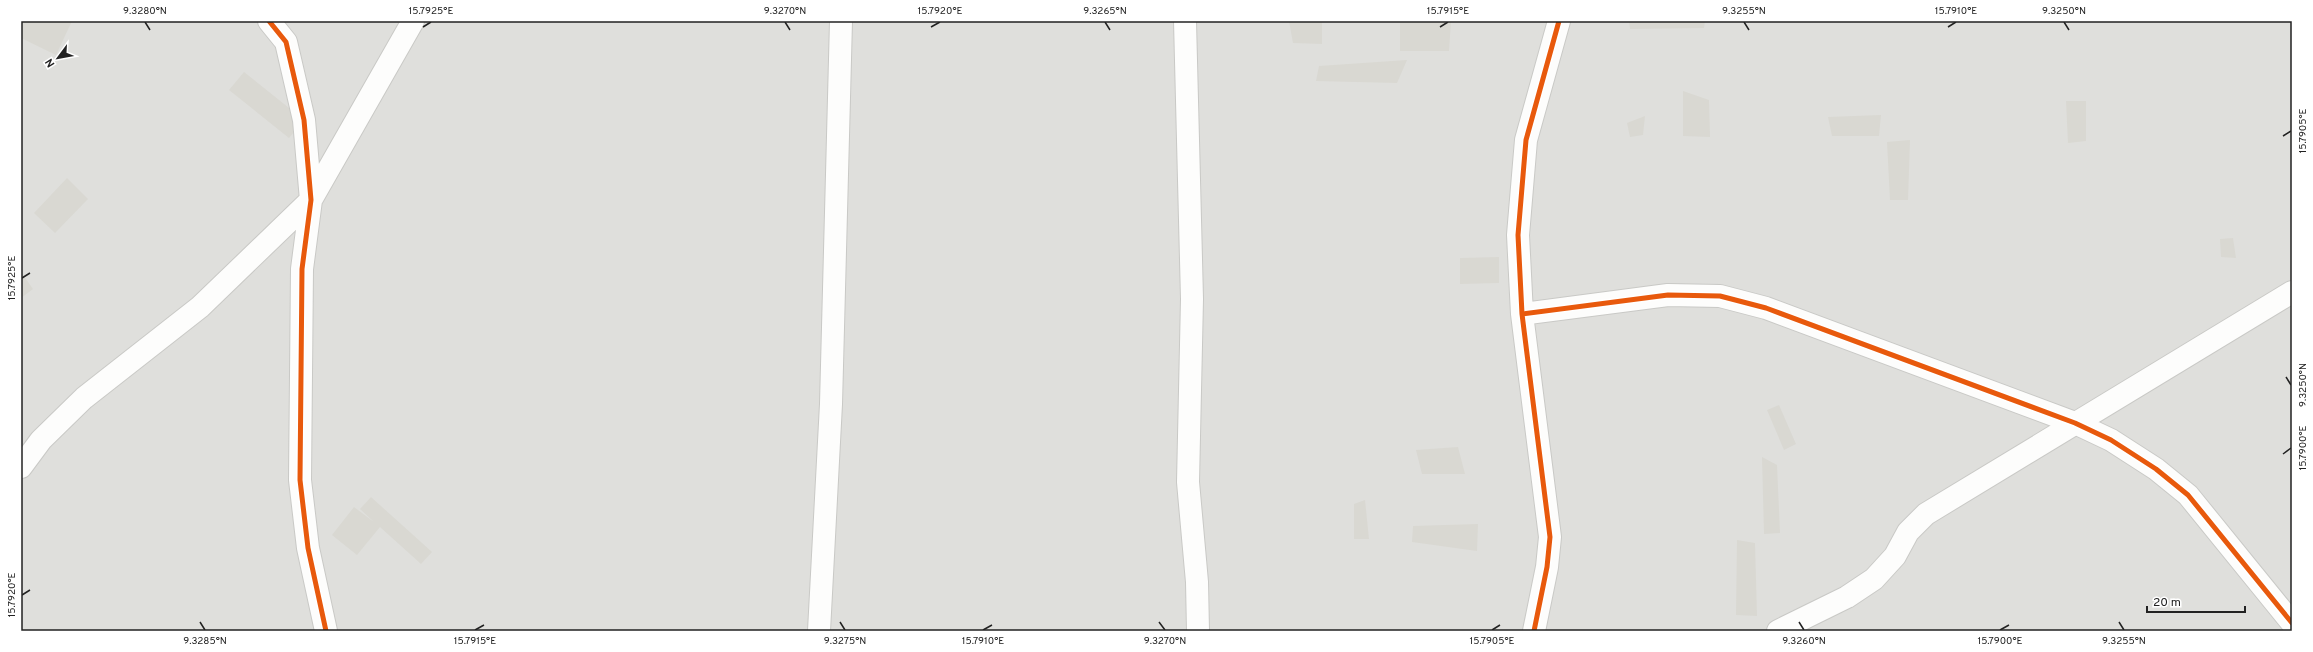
<svg xmlns="http://www.w3.org/2000/svg" width="2313" height="652" viewBox="0 0 2313 652" font-family="Overpass,sans-serif">
<style>
.residential{fill:#dfdfdc}
.building{fill:#d9d8d2}
.lines{fill:none;stroke-linecap:round;stroke-linejoin:round}
.street-casing{stroke:#c9c9c6;stroke-width:24}
.street{stroke:#fdfdfc;stroke-width:22}
.cycleway-casing{stroke:#fff;stroke-width:8}
.cycleway{stroke:#e8590c;stroke-width:5}
.ticks{fill:none;stroke:#222;stroke-width:1.5}
.neatline{fill:none;stroke:#222;stroke-width:1.5}
.ticks-label{font-size:10px;text-anchor:middle;fill:#222}
</style>
<rect width="100%" height="100%" fill="#f0f0ea"/>
<path class="residential" d="M 21,21 L 2292,21 L 2292,631 L 21,631 Z"/>
<path class="building" d="M 21,21 L 72,21 L 56,55 L 21,38 Z
M 1289,21 L 1322,21 L 1322,44 L 1293,43 Z
M 1400,21 L 1451,21 L 1449,51 L 1400,51 Z
M 1629,21 L 1705,21 L 1704,28 L 1630,29 Z
M 1407,60 L 1397,83 L 1316,81 L 1319,66 Z
M 244,72 L 304,120 L 289,138 L 229,90 Z
M 1683,91 L 1709,100 L 1710,137 L 1683,136 Z
M 2066,101 L 2086,101 L 2086,141 L 2068,143 Z
M 1881,115 L 1879,136 L 1832,136 L 1828,117 Z
M 1645,116 L 1643,135 L 1630,137 L 1627,123 Z
M 1910,140 L 1908,200 L 1890,200 L 1887,142 Z
M 67,178 L 88,199 L 55,233 L 34,213 Z
M 2233,238 L 2236,258 L 2221,257 L 2220,239 Z
M 1499,257 L 1499,283 L 1460,284 L 1460,258 Z
M 21,272 L 33,289 L 21,298 Z
M 1779,405 L 1796,444 L 1784,450 L 1767,410 Z
M 1458,447 L 1465,474 L 1422,474 L 1416,450 Z
M 1762,457 L 1777,465 L 1780,533 L 1764,534 Z
M 371,497 L 432,552 L 421,564 L 380,527 L 357,555 L 332,535 L 354,507 L 374,522 L 360,509 Z
M 1365,500 L 1369,539 L 1354,539 L 1354,504 Z
M 1478,524 L 1477,551 L 1412,542 L 1413,526 Z
M 1737,540 L 1755,543 L 1757,616 L 1736,615 Z"/>
<g class="lines">
<g class="street-casing">
<path id="street" d="M 269,21 L 286,42 L 304,120 L 311,200 L 302,269 L 300,480 L 308,548 L 326,631
M 1185,21 L 1192,299 L 1188,482 L 1197,582 L 1198,631
M 1522,314 L 1668,295 L 1720,296 L 1766,308 L 2075,423 L 2111,440 L 2156,469 L 2188,495 L 2292,623
M 21,467 L 41,440 L 84,398 L 200,307 L 311,200 L 413,21
M 819,631 L 831,404 L 841,21
M 1534,631 L 1547,567 L 1550,537 L 1522,314 L 1518,235 L 1526,140 L 1559,21
M 1778,631 L 1847,597 L 1874,579 L 1895,556 L 1908,532 L 1926,514 L 2292,292"/>
</g>
<use href="#street" class="street"/>
<g class="cycleway-casing">
<path id="cycleway" d="M 269,21 L 286,42 L 304,120 L 311,200 L 302,269 L 300,480 L 308,548 L 326,631
M 1522,314 L 1668,295 L 1720,296 L 1766,308 L 2075,423 L 2111,440 L 2156,469 L 2188,495 L 2292,623
M 1534,631 L 1547,567 L 1550,537 L 1522,314 L 1518,235 L 1526,140 L 1559,21"/>
</g>
<use href="#cycleway" class="cycleway"/>
</g>
<path class="ticks" d="M 145,22 L 150,30M 785,22 L 790,30M 1105,22 L 1110,30M 1744,22 L 1749,30M 2064,22 L 2069,30M 423,27 L 431,22M 931,27 L 940,22M 1440,27 L 1448,22M 1948,27 L 1956,22M 2283,136 L 2291,131M 22,278 L 30,273M 2286,377 L 2291,385M 2283,454 L 2291,448M 22,595 L 30,590M 200,622 L 205,630M 840,622 L 845,630M 1159,622 L 1165,630M 1799,622 L 1804,630M 2119,622 L 2124,630M 475,630 L 484,625M 983,630 L 992,625M 1492,630 L 1500,625M 2000,630 L 2009,625"/>
<rect width="2313" height="652" fill="none" stroke="#ffffff" stroke-width="44"/>
<g transform="translate(58 58) rotate(238)" stroke="#ffffff" stroke-width="3" paint-order="stroke">
<path d="M0-3L7 15L0 10L-7 15Z" fill="#222222"/>
<text y="-6" font-size="11" font-weight="bold" text-anchor="middle" fill="#222222">N</text>
</g>
<path d="M2147 606v6h98v-6" fill="none" stroke="#222222" stroke-width="2"/>
<text x="2153" y="606" font-size="12" fill="#222222" stroke="#ffffff" stroke-width="3" paint-order="stroke">20 m</text>
<rect x="22" y="22" width="2269" height="608" class="neatline"/>
<g class="ticks-label">
<text x="145" y="14">9.3280°N</text>
<text x="431" y="14">15.7925°E</text>
<text x="785" y="14">9.3270°N</text>
<text x="940" y="14">15.7920°E</text>
<text x="1105" y="14">9.3265°N</text>
<text x="1448" y="14">15.7915°E</text>
<text x="1744" y="14">9.3255°N</text>
<text x="1956" y="14">15.7910°E</text>
<text x="2064" y="14">9.3250°N</text>
<text transform="translate(2302 131) rotate(-90)" y="4">15.7905°E</text>
<text transform="translate(11 278) rotate(-90)" y="4">15.7925°E</text>
<text transform="translate(2302 385) rotate(-90)" y="4">9.3250°N</text>
<text transform="translate(2302 448) rotate(-90)" y="4">15.7900°E</text>
<text transform="translate(11 595) rotate(-90)" y="4">15.7920°E</text>
<text x="205" y="644">9.3285°N</text>
<text x="475" y="644">15.7915°E</text>
<text x="845" y="644">9.3275°N</text>
<text x="983" y="644">15.7910°E</text>
<text x="1165" y="644">9.3270°N</text>
<text x="1492" y="644">15.7905°E</text>
<text x="1804" y="644">9.3260°N</text>
<text x="2000" y="644">15.7900°E</text>
<text x="2124" y="644">9.3255°N</text>
</g>
</svg>
